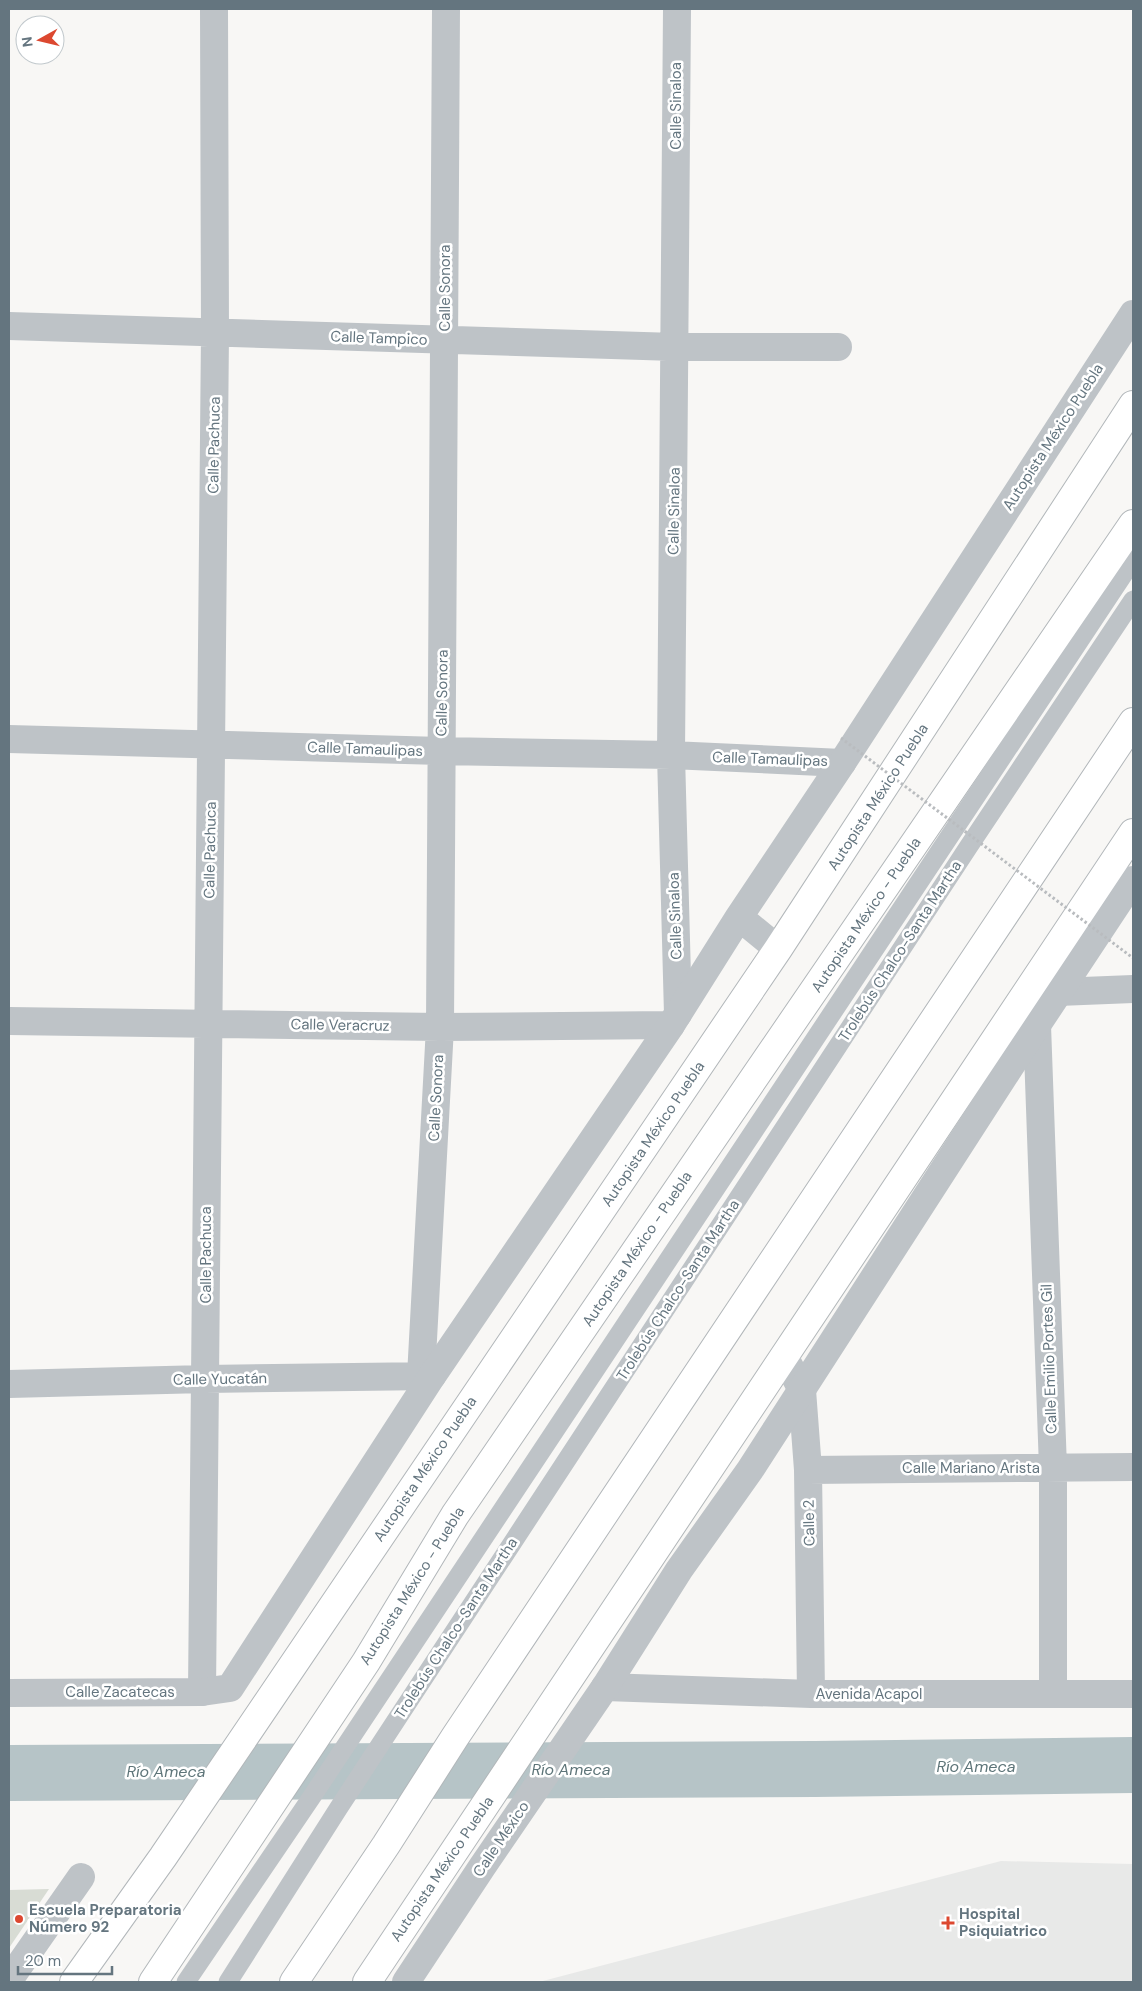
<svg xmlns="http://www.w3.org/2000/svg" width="1142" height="1991" viewBox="0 0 1142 1991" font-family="'DM Sans',sans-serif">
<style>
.built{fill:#e8e9e8}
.green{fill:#d8dcd4}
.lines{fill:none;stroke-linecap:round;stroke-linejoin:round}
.river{stroke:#b6c4c7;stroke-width:56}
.trunk-casing{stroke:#b2b7ba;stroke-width:30}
.motorway-casing{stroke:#b2b7ba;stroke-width:30}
.service{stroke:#bec3c7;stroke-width:19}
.minor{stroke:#bec3c7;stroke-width:28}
.tertiary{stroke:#bec3c7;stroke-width:28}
.trunk{stroke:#fff;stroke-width:28}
.motorway{stroke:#fff;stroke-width:28}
.path-bridge{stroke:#b9bcbf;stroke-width:3;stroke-dasharray:2.5 2.5;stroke-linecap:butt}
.poi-dot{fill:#dc4830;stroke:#fff;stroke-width:2}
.labels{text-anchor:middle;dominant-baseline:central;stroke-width:5;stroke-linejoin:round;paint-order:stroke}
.street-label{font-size:15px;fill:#64757f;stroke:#fff}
.poi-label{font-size:15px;font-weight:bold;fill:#64757f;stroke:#fff;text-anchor:start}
.water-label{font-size:16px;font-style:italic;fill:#5e7579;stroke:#fff}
</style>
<rect width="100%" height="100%" fill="#f8f7f5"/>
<path class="built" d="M 1001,1861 L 1133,1864 L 1133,1982 L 539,1982 Z"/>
<path class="green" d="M 49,1889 L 9,1948 L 9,1890 Z"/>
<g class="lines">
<path class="river" d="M 9,1773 L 815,1769 L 1133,1765"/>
<g class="trunk-casing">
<path id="trunk" d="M 74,1982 L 163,1857 L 778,949 L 1133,405
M 367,1982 L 1133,833"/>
</g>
<g class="motorway-casing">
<path id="motorway" d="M 153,1982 L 366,1662 L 455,1515 L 1133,524
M 294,1982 L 386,1845 L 455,1737 L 1133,722"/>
</g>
<path class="service" d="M 186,1982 L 311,1798 L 1133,560
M 228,1982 L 338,1809 L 969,846 L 1133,600"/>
<path class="minor" d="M 677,9 L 671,755 L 678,1014
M 9,326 L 675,347 L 838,347
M 9,739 L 441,751 L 671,755 L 842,763
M 1058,992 L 1133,989
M 9,1021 L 440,1027 L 671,1025
M 1037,1025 L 1053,1468 L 1053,1693
M 784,1356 L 802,1390 L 808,1470 L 811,1694
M 421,1376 L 440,1027 L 446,9
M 9,1384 L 205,1379 L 432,1376
M 808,1470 L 1133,1467
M 605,1687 L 811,1694 L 1133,1694
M 202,1692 L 215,333 L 214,9
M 9,1980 L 81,1877"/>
<path class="tertiary" d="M 739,917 L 778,949
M 9,1693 L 202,1692 L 230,1688 L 432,1376 L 671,1025 L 739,917 L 842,763 L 1133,314
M 406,1982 L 482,1867 L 605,1687 L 679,1570 L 750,1470 L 1037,1025 L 1133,880"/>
<use href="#trunk" class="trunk"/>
<use href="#motorway" class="motorway"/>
<path class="path-bridge" d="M 841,738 L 1133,958"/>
</g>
<g class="poi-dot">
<circle cx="19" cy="1919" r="5"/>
<path d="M945.5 1915.5h5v5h5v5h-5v5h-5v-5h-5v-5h5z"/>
</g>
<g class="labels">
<g class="street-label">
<text transform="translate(676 106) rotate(-90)">Calle Sinaloa</text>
<text transform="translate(445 288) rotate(-90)">Calle Sonora</text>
<text transform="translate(379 338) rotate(2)">Calle Tampico</text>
<text transform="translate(1053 437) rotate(-57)">Autopista México Puebla</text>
<text transform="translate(214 445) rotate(-89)">Calle Pachuca</text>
<text transform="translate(674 511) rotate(-89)">Calle Sinaloa</text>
<text transform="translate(442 693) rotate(-89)">Calle Sonora</text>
<text transform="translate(365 749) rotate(2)">Calle Tamaulipas</text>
<text transform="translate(770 759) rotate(2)">Calle Tamaulipas</text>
<text transform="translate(878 797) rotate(-57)">Autopista México Puebla</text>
<text transform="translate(210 850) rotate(-89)">Calle Pachuca</text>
<text transform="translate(866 915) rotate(-56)">Autopista México - Puebla</text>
<text transform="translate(675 916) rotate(-92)">Calle Sinaloa</text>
<text transform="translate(900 951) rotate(-57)">Trolebús Chalco-Santa Martha</text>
<text transform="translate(340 1025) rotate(1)">Calle Veracruz</text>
<text transform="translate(436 1098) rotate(-87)">Calle Sonora</text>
<text transform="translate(653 1134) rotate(-56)">Autopista México Puebla</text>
<text transform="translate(637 1249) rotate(-56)">Autopista México - Puebla</text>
<text transform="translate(206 1255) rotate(-90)">Calle Pachuca</text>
<text transform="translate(678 1290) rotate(-57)">Trolebús Chalco-Santa Martha</text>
<text transform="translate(1049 1359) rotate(-92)">Calle Emilio Portes Gil</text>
<text transform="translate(220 1379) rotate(-1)">Calle Yucatán</text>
<text x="971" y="1468">Calle Mariano Arista</text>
<text transform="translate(425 1469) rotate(-56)">Autopista México Puebla</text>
<text transform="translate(809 1523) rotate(-91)">Calle 2</text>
<text transform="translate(412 1586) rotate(-58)">Autopista México - Puebla</text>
<text transform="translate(456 1628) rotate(-57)">Trolebús Chalco-Santa Martha</text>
<text x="120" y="1692">Calle Zacatecas</text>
<text x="869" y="1694">Avenida Acapol</text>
<text transform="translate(501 1839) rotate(-56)">Calle México</text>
<text transform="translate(442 1869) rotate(-56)">Autopista México Puebla</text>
</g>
<g class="poi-label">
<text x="29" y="1910">Escuela Preparatoria<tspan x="29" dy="17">Número 92</tspan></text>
<text x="959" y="1914">Hospital<tspan x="959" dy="17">Psiquiatrico</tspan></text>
</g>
<g class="water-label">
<text x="976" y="1766">Río Ameca</text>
<text x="571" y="1769">Río Ameca</text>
<text x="166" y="1771">Río Ameca</text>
</g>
</g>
<rect width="1142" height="1991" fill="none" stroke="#64757f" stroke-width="20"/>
<g transform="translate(40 40) rotate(262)"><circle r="24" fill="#ffffff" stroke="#c1c8cc"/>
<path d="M0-4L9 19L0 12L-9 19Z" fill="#dc4830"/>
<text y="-8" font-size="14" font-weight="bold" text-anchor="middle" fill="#64757f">N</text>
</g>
<path d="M18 1966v8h94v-8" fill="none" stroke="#64757f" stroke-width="2.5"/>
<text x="25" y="1966" font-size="15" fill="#64757f" stroke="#ffffff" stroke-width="4" paint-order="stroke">20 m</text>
</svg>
